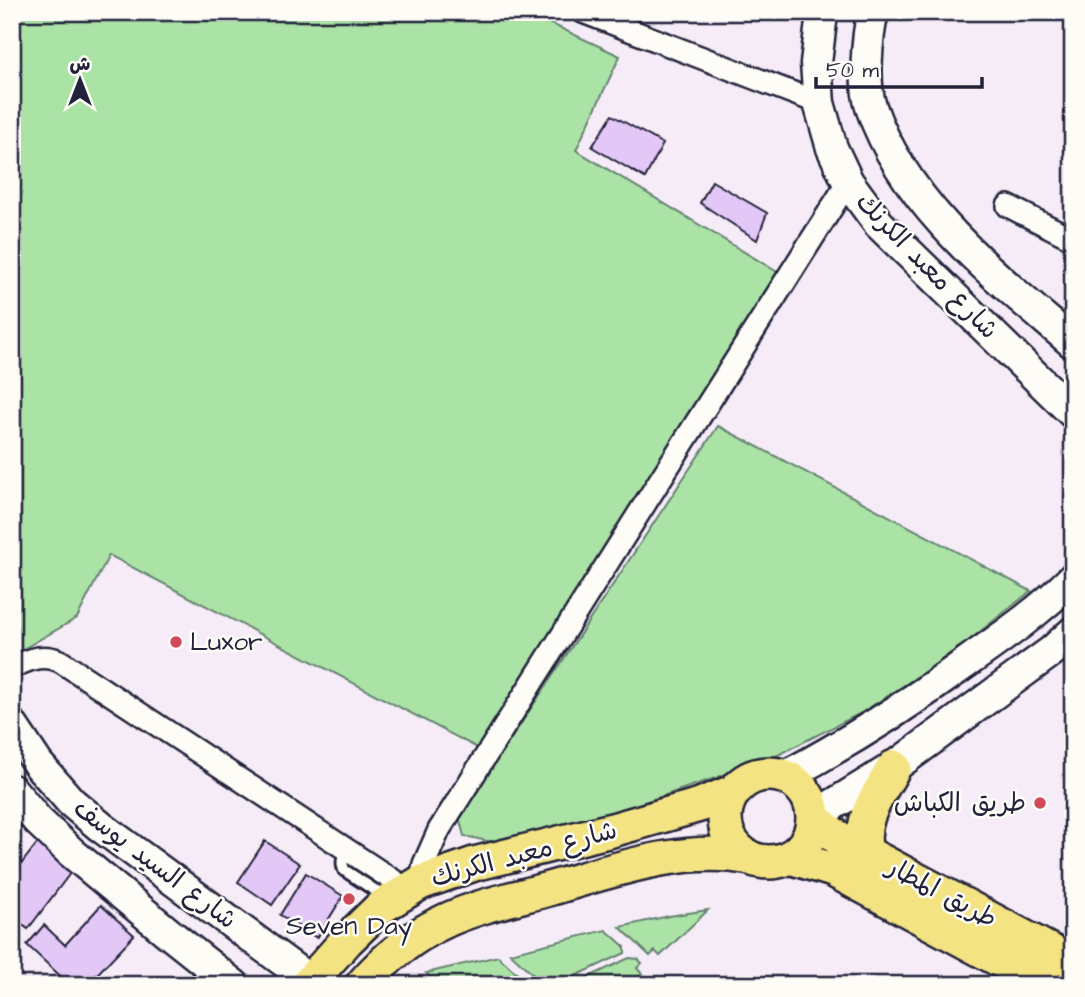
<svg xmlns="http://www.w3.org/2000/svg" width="1085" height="997" viewBox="0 0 1085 997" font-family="'Architects Daughter','Playpen Sans Arabic',sans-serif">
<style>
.green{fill:#abe3a7;stroke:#668271;stroke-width:2}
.building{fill:#e3c8f7;stroke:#22223b;stroke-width:2}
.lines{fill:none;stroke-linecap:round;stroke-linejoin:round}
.lane-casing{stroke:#22223b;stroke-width:16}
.street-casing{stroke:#22223b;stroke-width:26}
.secondary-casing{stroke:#22223b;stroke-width:35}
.primary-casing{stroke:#22223b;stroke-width:38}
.lane{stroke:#fdfcf7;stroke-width:10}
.street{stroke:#fdfcf7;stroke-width:21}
.secondary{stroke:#fdfcf7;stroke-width:30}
.primary{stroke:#f4e382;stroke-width:33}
.poi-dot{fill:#d1495b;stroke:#fdfcf7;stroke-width:2.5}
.labels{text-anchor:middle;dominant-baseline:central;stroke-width:5;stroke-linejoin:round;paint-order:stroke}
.street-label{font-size:26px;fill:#22223b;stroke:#fdfcf7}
.poi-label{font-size:26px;fill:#22223b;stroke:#fdfcf7;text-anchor:start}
</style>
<rect width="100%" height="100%" fill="#f5ecf7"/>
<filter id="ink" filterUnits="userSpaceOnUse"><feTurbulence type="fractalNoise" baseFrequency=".0143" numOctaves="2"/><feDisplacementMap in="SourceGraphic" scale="14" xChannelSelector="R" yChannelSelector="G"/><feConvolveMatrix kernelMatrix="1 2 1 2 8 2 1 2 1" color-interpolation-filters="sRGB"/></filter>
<g filter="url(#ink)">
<path class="green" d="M 12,12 L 526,12 L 620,56 L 576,150 L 779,273 L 487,753 L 109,555 L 77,618 L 16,653 L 12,643 Z
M 718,426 L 1031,591 L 944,660 L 861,713 L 768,760 L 580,824 L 492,842 L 464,836 L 459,817 Z
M 708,910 L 660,956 L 655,951 L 650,956 L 620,927 L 669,916 Z
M 606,930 L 625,947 L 625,953 L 556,985 L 548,980 L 540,981 L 510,953 Z
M 498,956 L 529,985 L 439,985 L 426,973 Z
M 629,958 L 638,959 L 642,963 L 637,968 L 642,974 L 631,985 L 572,985 Z"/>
<path class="building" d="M 612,115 L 663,144 L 645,178 L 592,147 Z
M 712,181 L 767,213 L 757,240 L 700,203 Z
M 39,841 L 74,868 L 28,929 L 12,917 L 12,876 Z
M 265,841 L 300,864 L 272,905 L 238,882 Z
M 306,873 L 343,896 L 317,938 L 280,915 Z
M 101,905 L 134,935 L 87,985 L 70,985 L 27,945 L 44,925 L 65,945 Z"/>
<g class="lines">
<g class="lane-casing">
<path id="lane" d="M 349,851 C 342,857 341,862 344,870 L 385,897"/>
</g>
<g class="street-casing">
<path id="street" d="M 583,12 L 819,103
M 1008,206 L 1073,239
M 12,667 C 29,660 42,653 60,661 L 408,890
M 420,883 L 424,864 L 439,830 L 848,182"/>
</g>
<g class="secondary-casing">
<path id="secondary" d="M 823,12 L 821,22 L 816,63 L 819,103 L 832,148 L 848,182 L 879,224 L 1073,413
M 873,12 C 867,36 863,84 871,107 C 906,208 996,276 1073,343
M 12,725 L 38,764 L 71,802 L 101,827 L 316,985
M 784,777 C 848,743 908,705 967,662 C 1004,636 1041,610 1073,578
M 12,790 L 38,821 L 72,853 L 171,935 L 234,985
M 813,817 L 894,767 L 1052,651 L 1073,632"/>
</g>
<g class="primary-casing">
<path id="primary" d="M725 818a44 44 0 1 1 88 0a44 44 0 1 1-88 0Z
M 814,819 L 838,838 L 1073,963
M 866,853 C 858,819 878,796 894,767
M 790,857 L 833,870 L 1046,985
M 307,985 L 347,940 L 381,907 L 420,883 L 474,864 L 612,830 L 700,805 L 735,791
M 362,985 C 386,957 414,935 447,920 C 478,906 512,899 545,890 C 609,872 682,844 750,858"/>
</g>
<use href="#lane" class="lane"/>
<use href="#street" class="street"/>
<use href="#secondary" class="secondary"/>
<use href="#primary" class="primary"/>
</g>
</g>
<g class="poi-dot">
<circle cx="176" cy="642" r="7"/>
<circle cx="1040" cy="803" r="7"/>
<circle cx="349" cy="899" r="7"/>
</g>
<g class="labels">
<g class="street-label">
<text transform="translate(927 266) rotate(46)">شارع معبد الكرنك</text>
<text transform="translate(524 854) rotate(-15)">شارع معبد الكرنك</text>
<text transform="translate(155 864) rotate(37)">شارع السيد يوسف</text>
<text transform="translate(942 893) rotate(28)">طريق المطار</text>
</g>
<g class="poi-label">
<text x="190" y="642">Luxor</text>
<text x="1026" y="803" text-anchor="end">طريق الكباش</text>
<text x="349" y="926" text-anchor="middle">Seven Day</text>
</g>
</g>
<rect width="1085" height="997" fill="none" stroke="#fdfcf7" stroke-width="42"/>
<rect x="21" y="21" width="1043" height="955" fill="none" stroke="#22223b" stroke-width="2.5" filter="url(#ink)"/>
<g transform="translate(80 80)" stroke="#fdfcf7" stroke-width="5" paint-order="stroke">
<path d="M0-5L12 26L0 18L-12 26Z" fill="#22223b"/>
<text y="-10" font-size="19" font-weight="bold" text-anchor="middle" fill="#22223b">ش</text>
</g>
<path d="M816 77v10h166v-10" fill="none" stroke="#22223b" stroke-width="3.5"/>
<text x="826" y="77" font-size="21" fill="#22223b" stroke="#fdfcf7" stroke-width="5" paint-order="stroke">50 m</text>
</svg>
